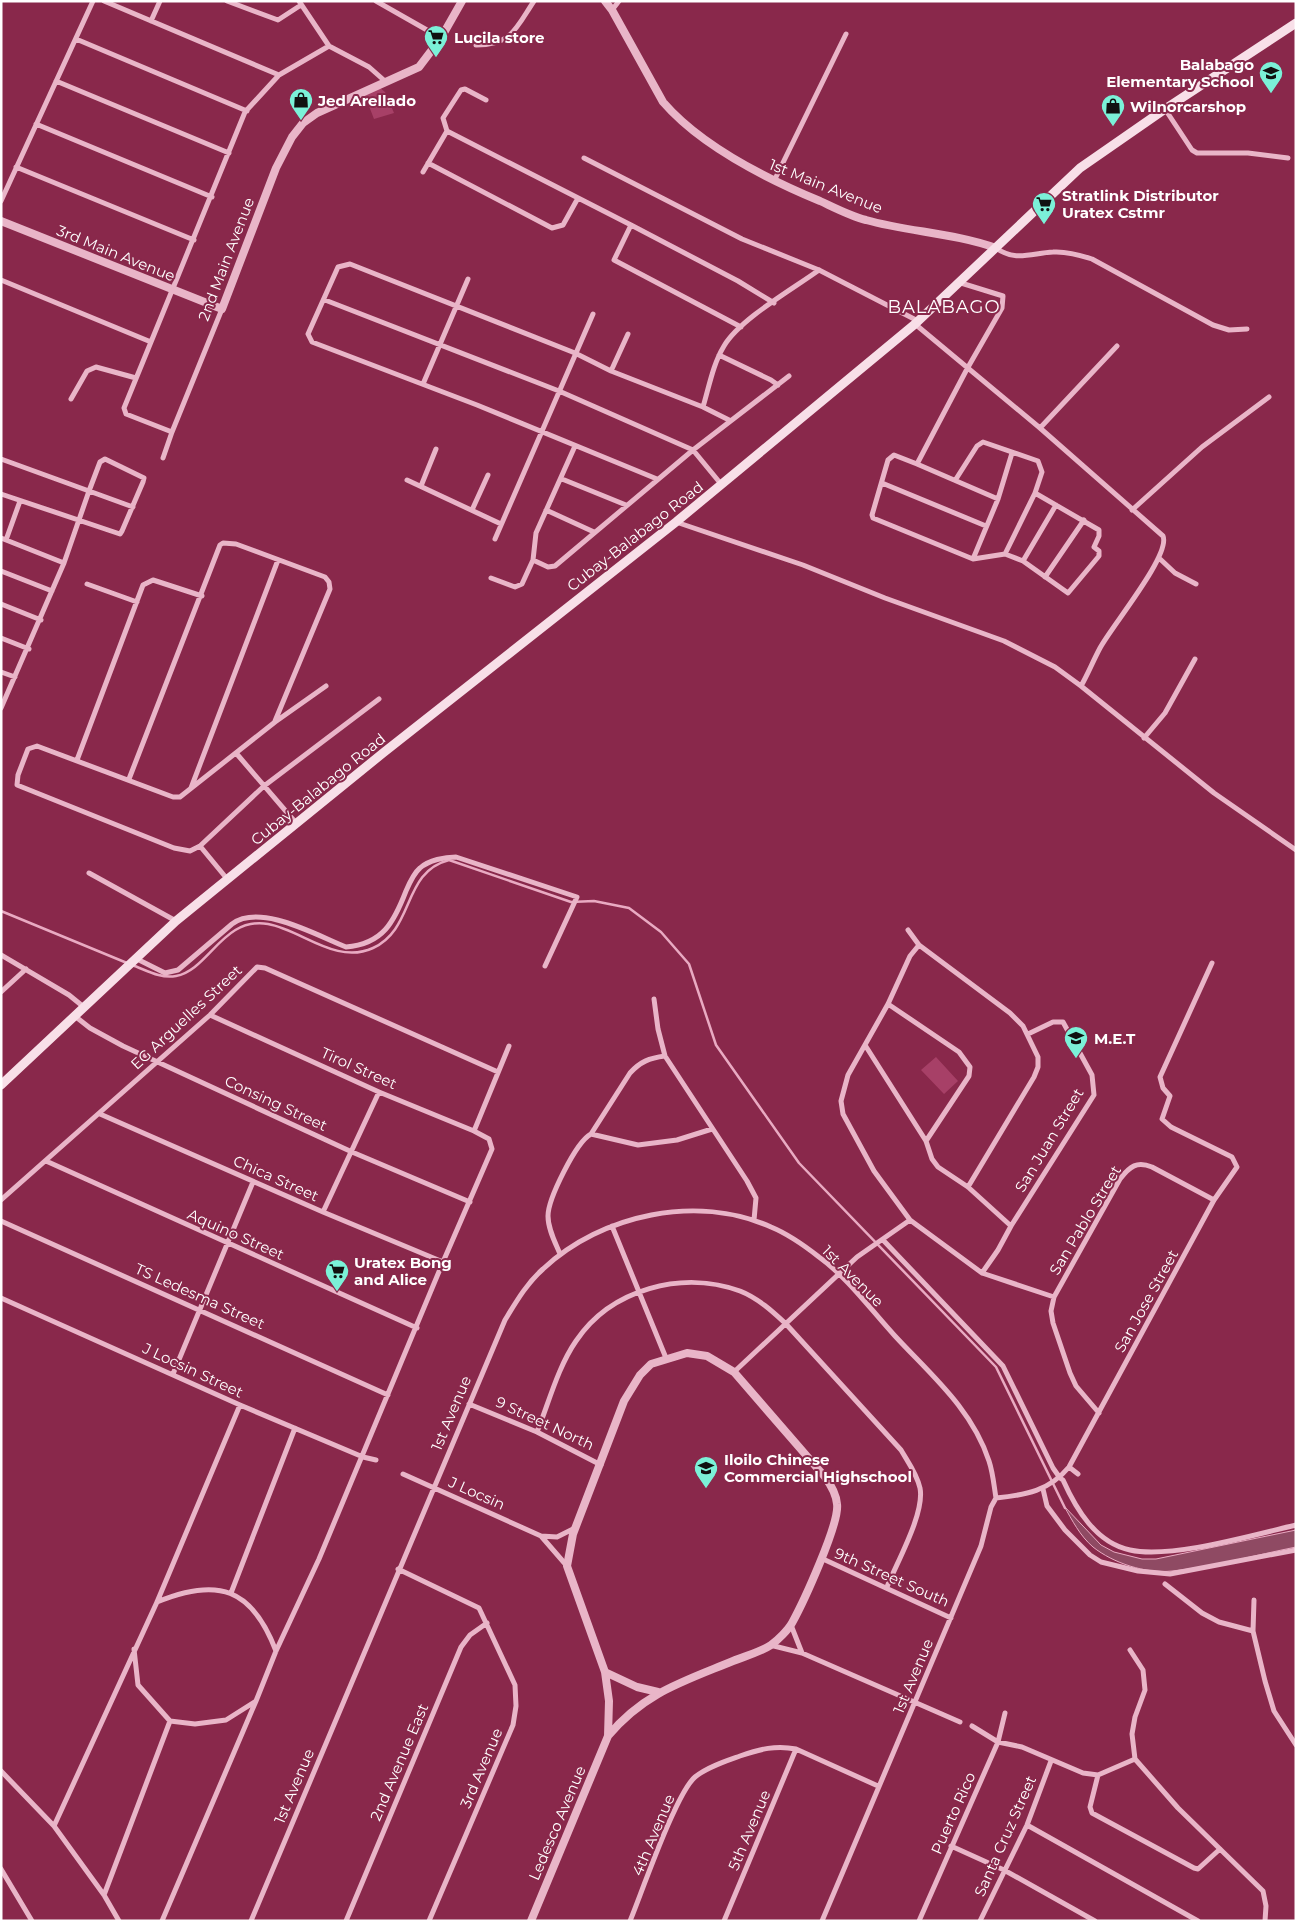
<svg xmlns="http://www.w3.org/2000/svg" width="1297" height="1922" viewBox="0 0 1297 1922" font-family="Montserrat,sans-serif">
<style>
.green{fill:#a74067}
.water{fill:#8f4a63;stroke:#e9aac2}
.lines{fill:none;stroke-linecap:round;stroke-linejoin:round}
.stream{stroke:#e9aac2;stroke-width:2.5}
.minor{stroke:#e9b5c8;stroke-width:5}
.tertiary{stroke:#e9b5c8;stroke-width:8}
.secondary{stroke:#f8dfe8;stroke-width:9}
.labels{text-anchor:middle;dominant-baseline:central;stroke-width:4;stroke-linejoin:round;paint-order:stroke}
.poi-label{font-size:15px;font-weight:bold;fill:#fff;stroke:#89284b;text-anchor:start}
.street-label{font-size:15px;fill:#fff;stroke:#89284b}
.quarter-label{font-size:18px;letter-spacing:1px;fill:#fff;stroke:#89284b}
</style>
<rect width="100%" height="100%" fill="#89284b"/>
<path class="green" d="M 379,87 L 385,92 L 394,113 L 374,119 L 364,93 Z
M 936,1057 L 958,1081 L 944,1094 L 921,1070 Z"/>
<path class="water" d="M 1064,1506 L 1101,1545 L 1114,1552 L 1142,1559 L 1156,1559 L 1296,1530 L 1296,1547 C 1256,1555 1212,1567 1172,1571 C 1146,1574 1113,1563 1093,1547 C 1080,1536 1072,1520 1064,1506 Z"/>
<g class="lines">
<path class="stream" d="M 1,911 L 127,963
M 132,965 C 146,970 160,979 176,976 C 209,970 223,916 268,924 C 302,930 336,965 373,948 C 415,929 402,872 449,860 L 571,902 L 594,901 L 629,908 L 661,932 L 689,964 L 716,1045 L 799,1163 L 996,1367 L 1065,1508"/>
<path class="minor" d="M 104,1 L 279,75
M 227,1 L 278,20 L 301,5
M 299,1 L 329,46 L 369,67 L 386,82
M 376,1 L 441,38
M 612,10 L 619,1
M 151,21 L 160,1
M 76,39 L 247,111
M 476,45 C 512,45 516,28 534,1
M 56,81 L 229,153
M 486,100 L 465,89 L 461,90 L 443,118 L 447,131 L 631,225
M 1165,109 L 1192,150 L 1197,153 L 1248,153 L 1288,158
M 36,124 L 212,197
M 584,158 L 742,239 L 819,270 L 918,321
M 428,163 L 552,228 L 563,225 L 578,198
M 16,167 L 194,240
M 423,172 L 447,131
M 774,181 L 846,34
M 1,201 L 93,1
M 996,248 C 1015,262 1032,253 1053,252 C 1067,251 1080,255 1092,259 L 1213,325 L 1229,330 L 1247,329
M 1,280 L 151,342
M 325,300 L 559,391 L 693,450 L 721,484
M 222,309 L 172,432 L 126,414 L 124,408 L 245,112 L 279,75 L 329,46
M 915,324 L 1040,428 L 1163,536 C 1171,555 1111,627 1100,648 C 1093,661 1088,674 1081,686 L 1214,793 L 1296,850
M 741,327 L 614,260 L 631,225 L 738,281 L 774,303
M 719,355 L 771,380 L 778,385
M 611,371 L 628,334
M 423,384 L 468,279
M 71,399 L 87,371 L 96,367 L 136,378
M 703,407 C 709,387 713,364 724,346 C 740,319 793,289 819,270
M 1040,428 L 1117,346
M 163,458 L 172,432
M 1,459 L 89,491 L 64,563 L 1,708
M 917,464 L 998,499
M 562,479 L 626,505
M 657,479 L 477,405 L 312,342 L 308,334 L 338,267 L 350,264 L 575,353 L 611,371 L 703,407 L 731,421
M 956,479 L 977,446 L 983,442 L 1038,461 L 1042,472 L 1035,493 L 1099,530 L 1099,536 L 1094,547 L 1099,551 L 1099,556 L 1068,593 L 1023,561 L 1005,554 L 973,559 L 873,518 L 872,515 L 888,460 L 894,455 L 917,464 L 967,369 L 1002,308 L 1003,296 L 961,283
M 407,480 L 501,524
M 882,483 L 986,526
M 421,486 L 436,449
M 1,494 L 120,534 L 122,531 L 143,482 L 144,478 L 105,459 L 100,462 L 89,491 L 133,507
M 472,510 L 488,475
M 546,510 L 594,532
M 1132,510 L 1202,447 L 1269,397
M 676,522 L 803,565 L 885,598 L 1004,641 L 1055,667 L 1081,686
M 1,538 L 64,563
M 495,539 L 593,314
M 6,540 L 20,501
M 1005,554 L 1035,493
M 1159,558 L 1175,573 L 1196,584
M 973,559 L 998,499 L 1012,453
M 533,560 L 548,567 L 555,566 L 693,450 L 789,376
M 1023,561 L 1056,505
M 1,571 L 52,591
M 1045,577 L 1084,520
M 491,578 L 515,587 L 522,584 L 533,560 L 536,533 L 575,446
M 87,584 L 137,602
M 1,604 L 41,620
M 1,638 L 29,649
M 1,672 L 15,677
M 326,686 L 275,722 L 180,797 L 173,797 L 37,746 L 28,749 L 18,775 L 17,785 L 174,848 L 190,851 L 200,846 L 264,786 L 379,699
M 1144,738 L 1165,713 L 1195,659
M 236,753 L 296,823
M 77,760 L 143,585 L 153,580 L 202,596
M 129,779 L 220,545 L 223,543 L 236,544 L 325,577 L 329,582 L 330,589 L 275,721
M 191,788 L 278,560
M 200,846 L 228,880
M 89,873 L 176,921
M 908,930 L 919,945 L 1010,1013 L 1023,1026 L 1038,1057 L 1038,1067 L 1034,1077 L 968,1187
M 919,945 L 910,956 L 888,1004 L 848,1075 L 841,1101 L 843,1114 L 874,1171 L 910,1220 L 982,1273 L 1054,1297 L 1051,1311 L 1053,1323 L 1070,1373 L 1076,1386 L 1099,1413
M 1,955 L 69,995 L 85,1008
M 135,958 L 165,973 L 178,970 L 232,924 C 260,903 316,935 346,947 C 383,944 394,922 406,891 C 409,884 414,873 420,868 C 429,860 445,857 456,857 L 577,897 L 545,966
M 1,992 L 26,969
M 654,999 L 658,1029 L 665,1056 L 747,1181 L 756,1198 L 754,1220
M 888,1004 L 959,1052 L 970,1067 L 969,1076 L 926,1141
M 76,1017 L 90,1028 L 123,1046 L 352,1152 L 470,1202
M 865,1045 L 926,1141 L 932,1159 L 938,1167 L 968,1187 L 1011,1226
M 100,1114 L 323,1212 L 443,1262
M 474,1131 L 509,1046
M 591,1134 L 638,1145 L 677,1140 L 712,1129
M 46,1161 L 417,1328
M 1,1200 L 210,1015 L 257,967 L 265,968 L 498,1072
M 323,1212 L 379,1092
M 1,1221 L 388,1395
M 612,1226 L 666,1358
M 883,1240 L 1003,1366 L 1053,1468 L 1060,1478 L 1063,1480 C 1076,1509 1096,1543 1130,1550 C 1171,1559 1253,1535 1296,1525
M 560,1254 C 555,1242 548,1229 548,1216 C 548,1199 576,1142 591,1134 L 630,1073 C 640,1062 649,1058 665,1056
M 982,1273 L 998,1250 L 1011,1226 L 1094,1095 L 1092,1075 L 1063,1022 L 1053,1022 L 1028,1034
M 1054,1297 L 1120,1179 C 1130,1166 1137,1161 1152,1167 L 1214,1200
M 1,1298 L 240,1405 L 363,1457 L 376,1460
M 734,1372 L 857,1257 L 910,1220
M 173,1374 L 253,1182
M 469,1404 L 537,1432 L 601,1465
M 537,1432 C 549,1402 558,1367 576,1341 C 611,1289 682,1270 740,1291 C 758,1298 773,1312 786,1324 L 901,1450 C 908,1462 917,1474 920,1488 C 925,1513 897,1562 887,1587
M 1069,1467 L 1078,1474
M 403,1474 L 541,1536 L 567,1566
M 1043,1489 L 1047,1506 L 1065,1530 L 1090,1555 L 1101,1562 L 1138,1571 L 1170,1574 L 1296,1550
M 996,1498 C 1026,1495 1049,1491 1069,1467 L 1214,1200 L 1237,1167 L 1232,1157 L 1171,1127 L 1162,1119 L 1170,1096 L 1163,1088 L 1160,1077 L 1212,963
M 541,1536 L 557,1537 L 575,1528
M 823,1559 L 951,1618
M 398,1569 L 479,1608 L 515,1685 L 516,1706 L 513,1725 L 429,1921
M 1165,1584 L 1202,1613 L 1219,1622 L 1253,1631
M 231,1593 L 295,1428
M 1254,1600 L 1253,1631 L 1265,1681 L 1274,1711 L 1296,1745
M 157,1602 C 218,1577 252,1588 276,1651
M 791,1625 L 802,1653
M 770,1645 L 802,1653 L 960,1722
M 134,1649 L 138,1685 L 170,1721 L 195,1724 L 226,1720 L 256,1701 L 276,1651 L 319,1559 L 443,1262 L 492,1149 L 489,1139 L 474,1131 L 379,1092 L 210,1015
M 1130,1650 L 1143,1670 L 1145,1690 L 1135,1717 L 1132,1734 L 1135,1759 L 1178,1808 L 1263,1891 L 1266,1906 L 1265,1921
M 972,1726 L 998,1742 L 1022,1747 L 1083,1773 L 1098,1775 L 1135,1759
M 1,1771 L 54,1826 L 157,1602 L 240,1405
M 1098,1775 L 1090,1807 L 1092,1813 L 1194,1868 L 1198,1869 L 1220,1849
M 1027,1825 L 1198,1921
M 54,1826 L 104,1895 L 119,1921
M 951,1846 L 1004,1870 L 1095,1921
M 1,1869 L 32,1921
M 104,1895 L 170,1721
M 162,1921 L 256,1701
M 251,1921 L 505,1320 C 516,1302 527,1283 543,1269 C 602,1214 697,1194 771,1227 C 788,1234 805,1246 819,1257 C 848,1278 871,1310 895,1336 C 931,1375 972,1409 989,1461 C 993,1473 994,1486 996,1498 L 991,1507 L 981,1546 L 822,1921
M 346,1921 L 461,1647 L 470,1635 L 487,1623
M 630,1921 C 642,1892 676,1793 695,1777 C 707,1767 726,1761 740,1756 C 760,1749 776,1745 796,1749 L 878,1786
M 724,1921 L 796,1749
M 919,1921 L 998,1742 L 1005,1713
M 980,1921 L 1027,1825 L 1051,1761"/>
<path class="tertiary" d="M 605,1 L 612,10 L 663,102 C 701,146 767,179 820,201 C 835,208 850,216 866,220 C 909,232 954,233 996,248
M 1,221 L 222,309 L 276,168 L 292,137 L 303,123 L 317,113 L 419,67 L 441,38 L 462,1
M 608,1736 L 609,1701 L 605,1672 L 637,1687 L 658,1692
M 531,1921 L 608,1736 C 644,1693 682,1682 733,1661 C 745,1656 761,1652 771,1645 C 778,1640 788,1630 792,1623 C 803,1603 840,1523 837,1504 C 836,1493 831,1485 825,1477 L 734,1372 L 707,1356 L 687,1353 L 651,1364 L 640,1375 L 624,1401 L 573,1534 L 567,1566 L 605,1672"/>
<path class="secondary" d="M 1,1085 L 176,921 L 383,753 L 676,522 L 915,324 L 1080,168 L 1165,109 L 1296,23"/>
</g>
<defs>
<g id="supermarket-pin" transform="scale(1.25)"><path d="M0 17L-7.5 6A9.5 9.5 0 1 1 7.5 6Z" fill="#7bf1d8" stroke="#89284b"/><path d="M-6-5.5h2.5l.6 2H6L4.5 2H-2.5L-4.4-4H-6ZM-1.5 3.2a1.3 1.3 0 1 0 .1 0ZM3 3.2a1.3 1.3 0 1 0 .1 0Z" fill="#111"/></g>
<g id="school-pin" transform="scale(1.25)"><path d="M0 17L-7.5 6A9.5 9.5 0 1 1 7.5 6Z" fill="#7bf1d8" stroke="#89284b"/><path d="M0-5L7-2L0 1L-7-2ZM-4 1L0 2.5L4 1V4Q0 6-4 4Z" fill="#111"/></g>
<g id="shop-pin" transform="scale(1.25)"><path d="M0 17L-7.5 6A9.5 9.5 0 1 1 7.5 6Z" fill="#7bf1d8" stroke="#89284b"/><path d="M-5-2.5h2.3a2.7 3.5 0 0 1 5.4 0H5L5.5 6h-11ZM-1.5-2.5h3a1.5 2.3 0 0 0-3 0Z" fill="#111"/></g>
</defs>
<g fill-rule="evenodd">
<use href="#supermarket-pin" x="436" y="37"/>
<use href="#school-pin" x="1271" y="73"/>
<use href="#shop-pin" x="301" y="100"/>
<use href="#shop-pin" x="1113" y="106"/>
<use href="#supermarket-pin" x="1044" y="204"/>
<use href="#school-pin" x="1076" y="1038"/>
<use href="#supermarket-pin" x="337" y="1271"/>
<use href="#school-pin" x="706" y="1468"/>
</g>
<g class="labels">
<g class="poi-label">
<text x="454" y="37">Lucila store</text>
<text x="1254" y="64" text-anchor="end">Balabago<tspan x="1254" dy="17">Elementary School</tspan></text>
<text x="318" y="100">Jed Arellado</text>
<text x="1130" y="106">Wilnorcarshop</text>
<text x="1062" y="195">Stratlink Distributor<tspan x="1062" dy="17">Uratex Cstmr</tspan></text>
<text x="1094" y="1038">M.E.T</text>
<text x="354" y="1262">Uratex Bong<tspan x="354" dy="17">and Alice</tspan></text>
<text x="724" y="1459">Iloilo Chinese<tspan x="724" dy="17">Commercial Highschool</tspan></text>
</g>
<g class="street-label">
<text transform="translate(826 186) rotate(22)">1st Main Avenue</text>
<text transform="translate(116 253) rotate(22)">3rd Main Avenue</text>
<text transform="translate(226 259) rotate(-69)">2nd Main Avenue</text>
<text transform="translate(635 536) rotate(-38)">Cubay-Balabago Road</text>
<text transform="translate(318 789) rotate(-39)">Cubay-Balabago Road</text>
<text transform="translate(186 1017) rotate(-43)">EG Arguelles Street</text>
<text transform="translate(359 1068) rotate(24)">Tirol Street</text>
<text transform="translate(276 1103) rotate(25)">Consing Street</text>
<text transform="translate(1049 1140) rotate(-59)">San Juan Street</text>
<text transform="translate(276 1178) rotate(24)">Chica Street</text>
<text transform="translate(1085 1220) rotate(-59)">San Pablo Street</text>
<text transform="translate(236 1234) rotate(24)">Aquino Street</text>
<text transform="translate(853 1276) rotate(45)">1st Avenue</text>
<text transform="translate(200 1296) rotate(24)">TS Ledesma Street</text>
<text transform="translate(1146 1301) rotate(-61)">San Jose Street</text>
<text transform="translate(193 1370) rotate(25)">J Locsin Street</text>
<text transform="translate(451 1413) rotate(-67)">1st Avenue</text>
<text transform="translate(545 1423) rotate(25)">9 Street North</text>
<text transform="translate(477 1493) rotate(24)">J Locsin</text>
<text transform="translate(892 1577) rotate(24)">9th Street South</text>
<text transform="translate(913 1676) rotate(-67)">1st Avenue</text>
<text transform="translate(399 1762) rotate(-67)">2nd Avenue East</text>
<text transform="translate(481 1768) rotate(-67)">3rd Avenue</text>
<text transform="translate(294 1786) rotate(-67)">1st Avenue</text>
<text transform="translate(953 1813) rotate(-66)">Puerto Rico</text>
<text transform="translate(557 1823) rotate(-67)">Ledesco Avenue</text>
<text transform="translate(749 1830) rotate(-67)">5th Avenue</text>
<text transform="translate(653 1835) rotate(-67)">4th Avenue</text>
<text transform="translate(1005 1836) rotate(-66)">Santa Cruz Street</text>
</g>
<g class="quarter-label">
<text x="944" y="307">BALABAGO</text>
</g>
</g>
<rect width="1297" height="1922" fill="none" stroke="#ffffff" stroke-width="5"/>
</svg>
